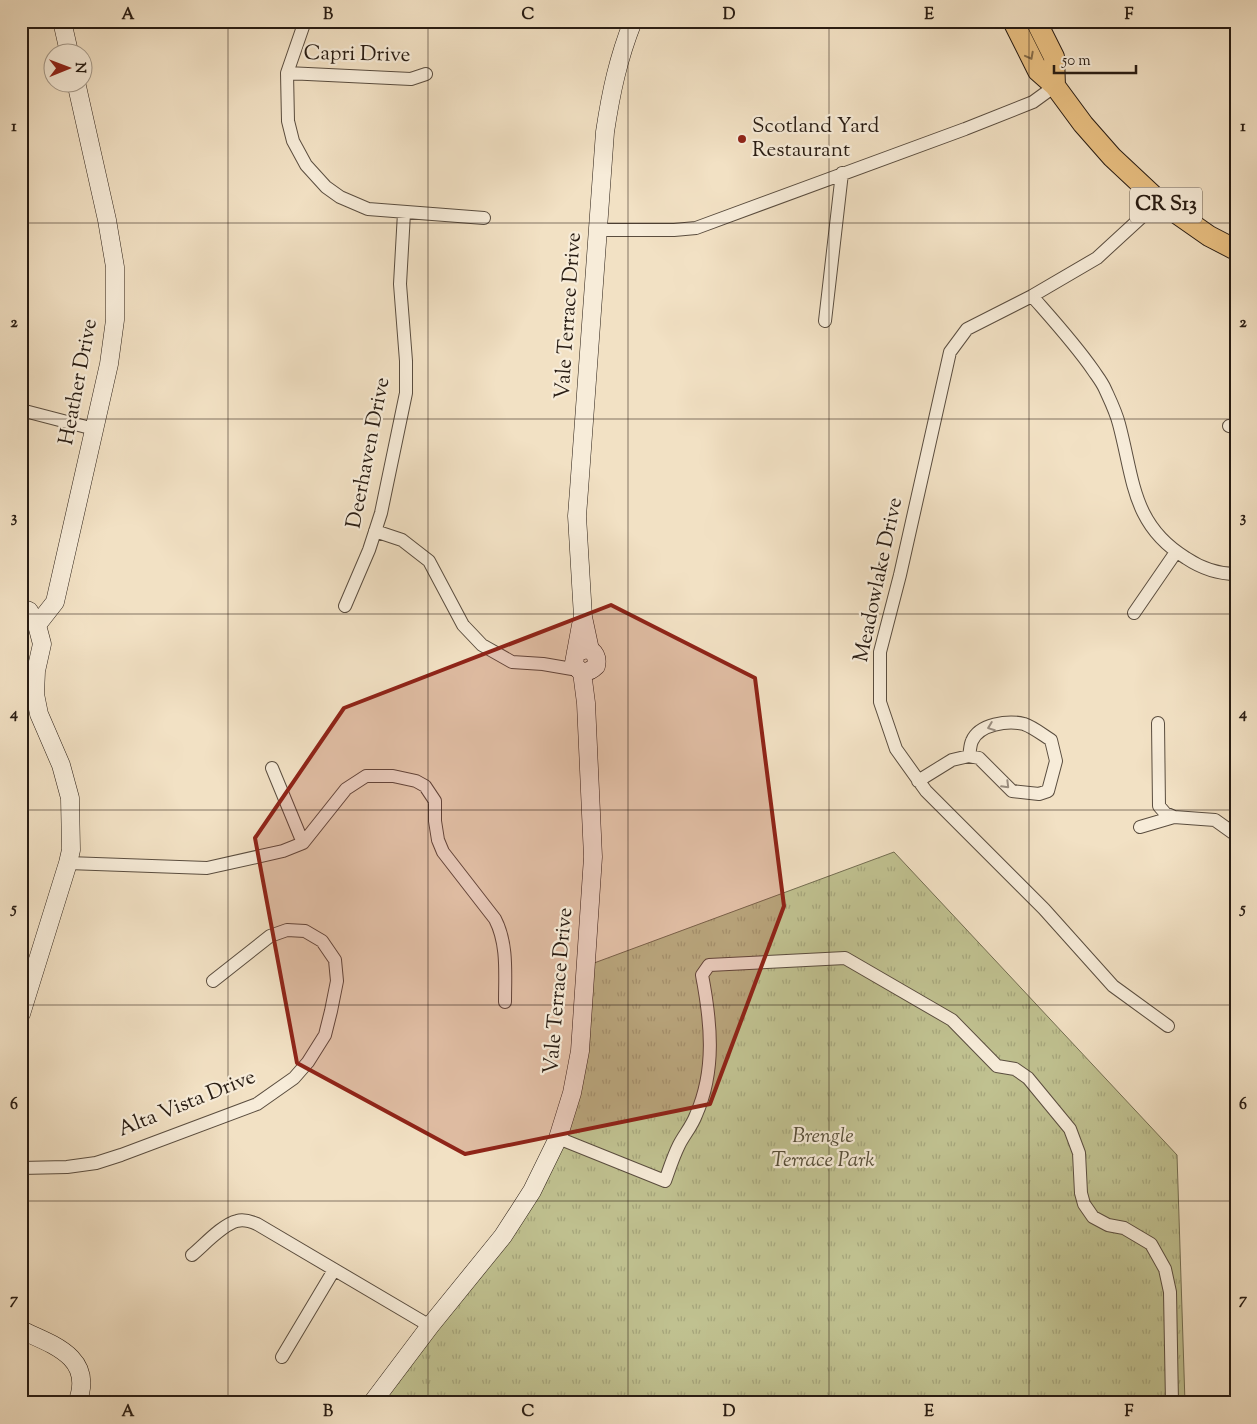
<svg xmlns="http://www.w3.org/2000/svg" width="1257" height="1424" viewBox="0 0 1257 1424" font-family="'Sorts Mill Goudy',serif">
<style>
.park{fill:url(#park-tufts);stroke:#746e52}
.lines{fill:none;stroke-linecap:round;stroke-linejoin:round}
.street-casing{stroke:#5a4d3f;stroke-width:14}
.secondary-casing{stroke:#281c13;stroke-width:19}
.primary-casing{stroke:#281c13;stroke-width:22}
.street{stroke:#f7ecd9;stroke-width:12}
.secondary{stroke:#f7ecd9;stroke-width:18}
.primary{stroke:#e9c082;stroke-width:20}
.oneway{stroke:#886e4a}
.oneway2{stroke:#9a8e80}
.marked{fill:#8f2418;fill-opacity:0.2;stroke:#8f2418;stroke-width:4;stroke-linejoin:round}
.grid{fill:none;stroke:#281c13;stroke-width:1;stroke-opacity:0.55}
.poi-dot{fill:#8f2418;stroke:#f7ecd9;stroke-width:2}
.labels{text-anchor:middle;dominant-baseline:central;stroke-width:4.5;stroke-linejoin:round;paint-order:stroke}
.shield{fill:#f7ecd9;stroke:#665a4e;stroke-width:1}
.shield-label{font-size:20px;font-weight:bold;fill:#281c13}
.street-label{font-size:21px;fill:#281c13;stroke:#f7ecd9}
.poi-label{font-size:21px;fill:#281c13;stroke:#f7ecd9;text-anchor:start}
.park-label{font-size:21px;font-style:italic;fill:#564e38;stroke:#f7ecd9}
.neatline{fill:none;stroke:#281c13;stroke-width:2}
.grid-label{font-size:16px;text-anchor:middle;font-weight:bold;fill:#281c13}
</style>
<defs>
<pattern id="park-tufts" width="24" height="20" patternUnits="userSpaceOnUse" patternTransform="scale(1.25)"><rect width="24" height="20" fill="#c0c190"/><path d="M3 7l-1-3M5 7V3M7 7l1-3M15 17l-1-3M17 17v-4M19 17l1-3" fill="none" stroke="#a5a57b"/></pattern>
</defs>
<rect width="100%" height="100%" fill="#f2e1c4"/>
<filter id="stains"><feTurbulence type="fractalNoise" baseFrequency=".004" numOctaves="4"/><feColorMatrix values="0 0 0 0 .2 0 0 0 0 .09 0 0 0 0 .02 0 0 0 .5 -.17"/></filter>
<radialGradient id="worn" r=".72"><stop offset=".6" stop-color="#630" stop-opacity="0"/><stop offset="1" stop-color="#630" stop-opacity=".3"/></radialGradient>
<path class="park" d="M 894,852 L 1177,1155 L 1185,1403 L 374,1403 L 512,1224 L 560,1133 L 586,966 Z"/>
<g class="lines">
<g class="street-casing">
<path id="street" d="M 305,21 L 287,73 L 288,121 L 293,141 L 306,165 L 326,187 L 340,197 L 368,209 L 484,218
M 287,73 L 411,79 L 426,74
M 1159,201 L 1097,258 L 1032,296 L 967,329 L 950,352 L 900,575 L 880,652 L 880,702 L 896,749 L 926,791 L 1044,909 L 1113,986 L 1168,1026
M 598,230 L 674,230 L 696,228 L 965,129 L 1033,102 L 1055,86
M 1032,296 C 1053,320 1075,344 1093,370 C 1097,376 1102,382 1105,389 C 1110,400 1116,412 1119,424 C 1134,480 1132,525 1186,558 C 1201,568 1217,574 1236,574
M 825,321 L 842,173
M 21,410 L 94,429
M 1229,426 L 1236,427
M 375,531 L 402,540 L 429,561 L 463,625 L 482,645 L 512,662 L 543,664 L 578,670
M 345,606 L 369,550 L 381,513 L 406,393 L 406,361 L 400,284 L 404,213
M 1134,613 L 1176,552
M 1158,723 L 1159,806 L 1165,813 L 1174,817 L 1215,820 L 1236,835
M 272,768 L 303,843
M 918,781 L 952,760 L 969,756 L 979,758 L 1012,791 L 1039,794 L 1048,791 L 1056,761 L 1051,740 C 1043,735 1033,727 1024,724 C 1008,720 979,724 972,741 C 970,745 970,752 969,756
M 1140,827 L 1174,817
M 68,863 L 207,868 L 283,851 L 303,843 L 346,789 L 366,776 L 393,776 L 416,781 L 425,786 L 435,801 L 435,821 L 438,840 L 443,852 L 495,919 C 508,944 505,974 505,1002
M 558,1138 L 665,1181 C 669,1170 673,1157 679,1145 C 684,1135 692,1126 696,1115 C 716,1070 711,1022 702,975 L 709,965 L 845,958 L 952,1020 L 997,1066 L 1015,1069 L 1028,1078 L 1070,1129 L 1079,1153 L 1081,1193 L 1084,1204 L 1093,1217 L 1108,1225 L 1124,1228 L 1151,1244 L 1165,1269 L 1170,1292 L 1172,1403
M 21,1168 L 67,1167 L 96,1163 L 121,1155 L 257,1104 L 294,1078 L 308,1062 L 325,1035 L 331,1011 L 337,981 L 335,960 L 322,941 L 305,931 L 287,930 L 270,936 L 213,981
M 192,1255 C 204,1245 223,1224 237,1221 C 244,1219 250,1221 257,1224 L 430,1326
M 282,1357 L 334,1270"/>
</g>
<g class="secondary-casing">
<path id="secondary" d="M 62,21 L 69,52
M 21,608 L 29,611 L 37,625 L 42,644 L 36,671 L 35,694 L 39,714 L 61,765 L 70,798 L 71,850 L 68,863 L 21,1014
M 37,625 L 55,602 L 109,364 L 115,320 L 115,267 L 107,220 L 76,82
M 590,650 L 583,617 L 577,516 L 579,490 L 605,132 C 611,92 618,59 633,21
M 576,652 L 587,649 C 595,651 598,658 596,666 C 588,674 579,674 574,663 L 581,625
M 21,1330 C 54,1345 95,1358 77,1403
M 372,1403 L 430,1326 L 503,1236 L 532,1191 L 558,1138 L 572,1093 L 580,1051 L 593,857 L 586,703 L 582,672"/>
</g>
<g class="primary-casing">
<path id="primary" d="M 1013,21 L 1038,71 L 1055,86 L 1083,124 L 1112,157 L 1159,201 L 1209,236 L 1236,250
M 1036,21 L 1054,57 L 1055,86"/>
</g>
<use href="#street" class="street"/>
<use href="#secondary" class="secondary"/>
<use href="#primary" class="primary"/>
</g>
<defs><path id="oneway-chevron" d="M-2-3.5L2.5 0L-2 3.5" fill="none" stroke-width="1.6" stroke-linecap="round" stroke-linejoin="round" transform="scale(1.25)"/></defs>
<use class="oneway" href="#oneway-chevron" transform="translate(1030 56) rotate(62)"/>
<g class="oneway2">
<use href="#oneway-chevron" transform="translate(991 727) rotate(159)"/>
<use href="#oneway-chevron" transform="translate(1006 785) rotate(45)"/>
</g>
<path class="marked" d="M 611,605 L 755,678 L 784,906 L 710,1104 L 465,1154 L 297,1063 L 255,838 L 344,708 Z"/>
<path class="grid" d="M 228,21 L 228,1403M 428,21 L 428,1403M 628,21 L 628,1403M 829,21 L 829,1403M 1029,21 L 1029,1403M 21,223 L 1236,223M 21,419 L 1236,419M 21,614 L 1236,614M 21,810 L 1236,810M 21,1005 L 1236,1005M 21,1201 L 1236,1201"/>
<circle class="poi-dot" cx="742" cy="139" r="5"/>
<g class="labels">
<rect class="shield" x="1130" y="187.5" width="72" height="35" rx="4"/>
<g class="shield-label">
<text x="1166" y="205">CR S13</text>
</g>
<g class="street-label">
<text transform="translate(357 55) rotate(1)">Capri Drive</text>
<text transform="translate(569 316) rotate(-86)">Vale Terrace Drive</text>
<text transform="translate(79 382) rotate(-79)">Heather Drive</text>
<text transform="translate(369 453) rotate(-79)">Deerhaven Drive</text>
<text transform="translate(879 580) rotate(-78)">Meadowlake Drive</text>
<text transform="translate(559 991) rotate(-85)">Vale Terrace Drive</text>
<text transform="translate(187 1104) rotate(-22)">Alta Vista Drive</text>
</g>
<g class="poi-label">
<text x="752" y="127">Scotland Yard<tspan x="752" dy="24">Restaurant</tspan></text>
</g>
<g class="park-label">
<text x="823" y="1137">Brengle<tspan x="823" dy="24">Terrace Park</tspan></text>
</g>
</g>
<rect width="1257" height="1424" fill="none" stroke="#f2e1c4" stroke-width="55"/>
<g transform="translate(68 68) rotate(89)"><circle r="24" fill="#f7ecd9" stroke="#a4998a"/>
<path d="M0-4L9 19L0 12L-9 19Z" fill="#8f2418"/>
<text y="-8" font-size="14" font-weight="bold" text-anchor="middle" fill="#281c13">N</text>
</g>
<path d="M1054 65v8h82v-8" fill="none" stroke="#281c13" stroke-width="2.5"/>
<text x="1062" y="65" font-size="15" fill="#281c13" stroke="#f7ecd9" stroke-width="4" paint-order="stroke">50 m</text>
<rect x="28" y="28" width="1202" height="1368" class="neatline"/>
<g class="grid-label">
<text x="128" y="19">A</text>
<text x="328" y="19">B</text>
<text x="528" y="19">C</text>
<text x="729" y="19">D</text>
<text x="929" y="19">E</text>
<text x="1129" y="19">F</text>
<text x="14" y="131">1</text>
<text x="1243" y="131">1</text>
<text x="14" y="327">2</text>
<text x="1243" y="327">2</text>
<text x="14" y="522">3</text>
<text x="1243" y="522">3</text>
<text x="14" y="718">4</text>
<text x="1243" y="718">4</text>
<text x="14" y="913">5</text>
<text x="1243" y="913">5</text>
<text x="14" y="1109">6</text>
<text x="1243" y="1109">6</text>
<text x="14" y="1304">7</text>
<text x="1243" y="1304">7</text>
<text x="128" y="1416">A</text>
<text x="328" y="1416">B</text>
<text x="528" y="1416">C</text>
<text x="729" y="1416">D</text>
<text x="929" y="1416">E</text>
<text x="1129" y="1416">F</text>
</g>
<rect width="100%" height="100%" filter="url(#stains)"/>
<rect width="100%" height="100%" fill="url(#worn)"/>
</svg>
